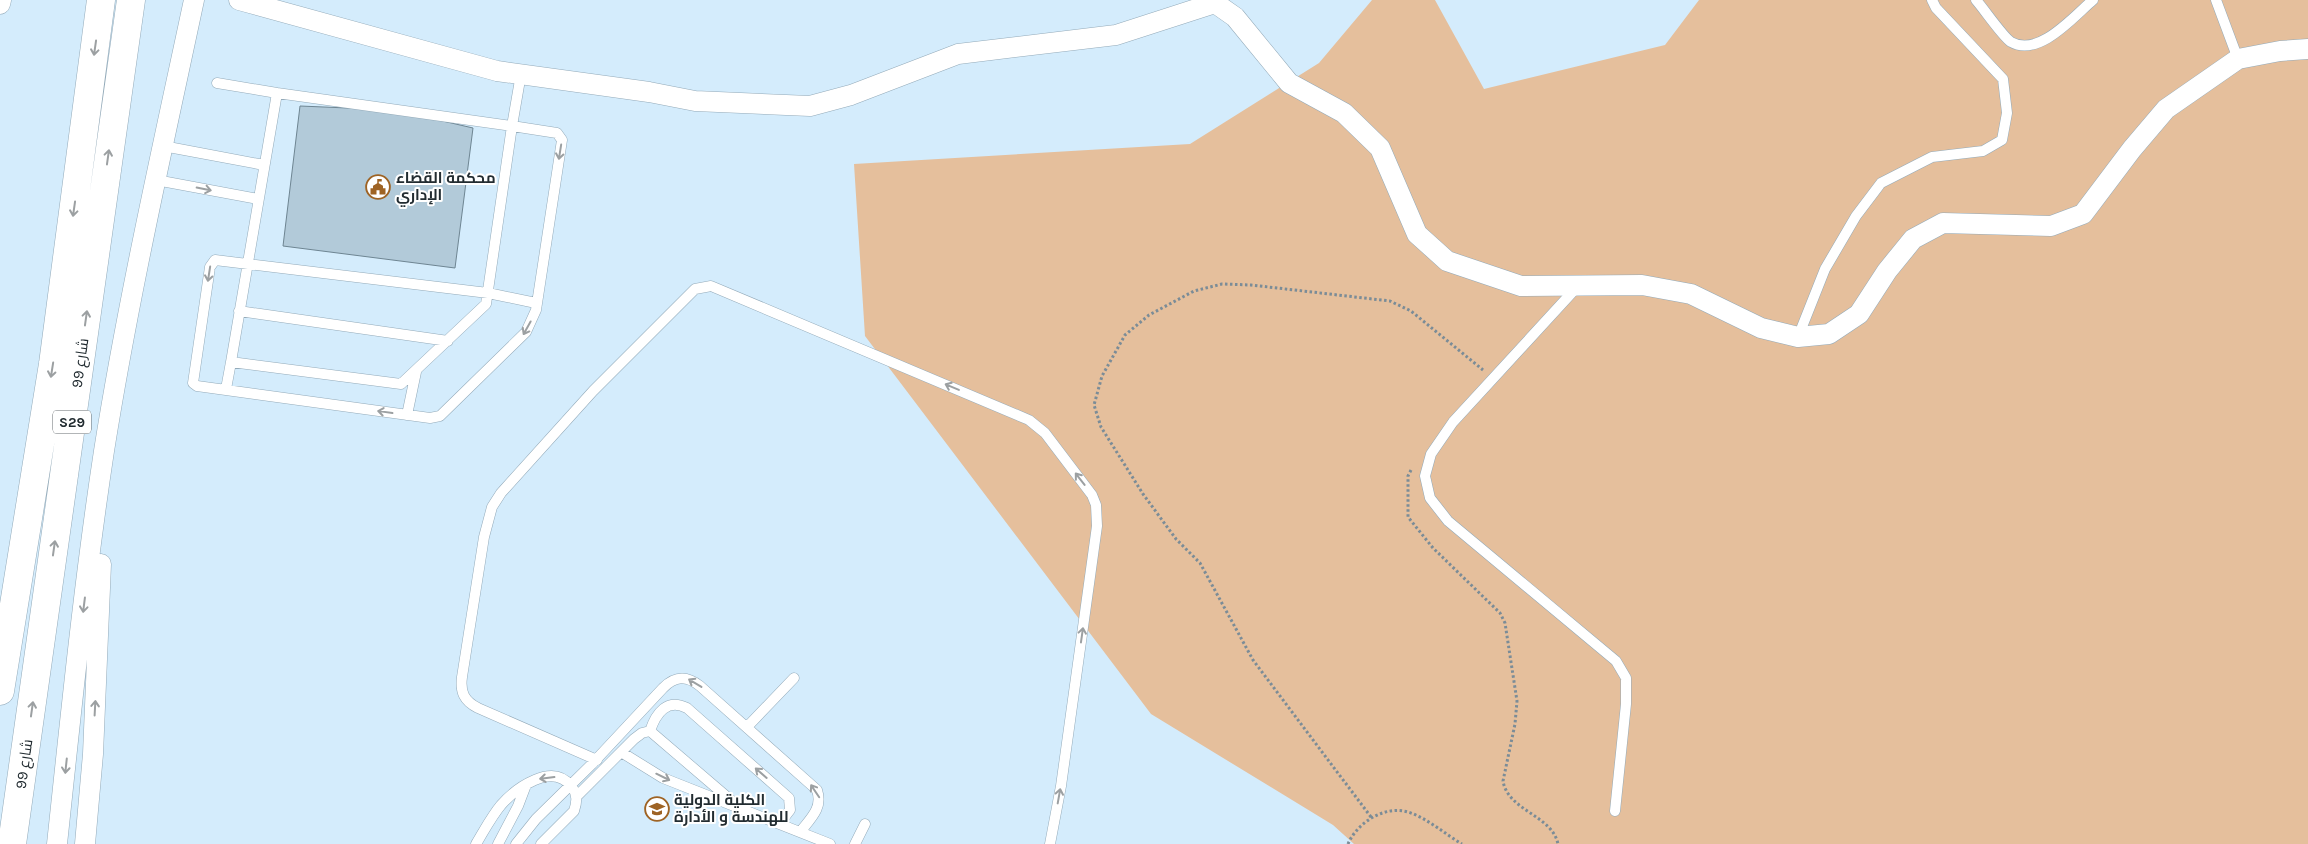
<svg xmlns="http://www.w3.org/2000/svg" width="2308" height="844" viewBox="0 0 2308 844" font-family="Karla,Cairo,sans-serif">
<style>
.green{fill:#e5bf9c}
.building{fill:#b2cad9;stroke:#6e8592}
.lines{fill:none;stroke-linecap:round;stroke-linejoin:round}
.lane-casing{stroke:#93aab9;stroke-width:11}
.street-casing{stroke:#93aab9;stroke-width:21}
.primary-casing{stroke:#93aab9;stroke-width:29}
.path{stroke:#7b8c97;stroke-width:3;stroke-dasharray:2.5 2.5;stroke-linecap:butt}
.lane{stroke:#fff;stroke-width:10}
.street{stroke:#fff;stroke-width:20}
.primary{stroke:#fff;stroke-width:28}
.oneway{stroke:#9ca0a2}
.labels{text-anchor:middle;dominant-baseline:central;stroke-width:4;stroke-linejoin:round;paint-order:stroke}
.shield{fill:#fff;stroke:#646b6f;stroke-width:1}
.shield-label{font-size:14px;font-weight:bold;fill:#222c31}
.poi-label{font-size:15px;font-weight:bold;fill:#222c31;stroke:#fff;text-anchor:start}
.street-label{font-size:15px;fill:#222c31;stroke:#fff}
</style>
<rect width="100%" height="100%" fill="#d4ecfc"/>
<path class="green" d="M 1372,0 L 1435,0 L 1484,89 L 1665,45 L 1699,0 L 2308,0 L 2308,844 L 1354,844 L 1333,825 L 1151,714 L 865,336 L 854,164 L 1190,144 L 1319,63 Z"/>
<path class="building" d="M 300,106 L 395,110 L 473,128 L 455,268 L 283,246 Z"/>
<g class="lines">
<g class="lane-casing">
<path id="lane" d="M 1976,0 C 1984,9 2003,37 2011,42 C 2039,58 2074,16 2093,0
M 2216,0 L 2238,59
M 521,74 L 512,126 L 557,133 L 562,140 L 536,310 L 526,332 L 440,416 L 430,418 L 197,386 L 193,383 L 210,267 L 215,260 L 488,293 L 536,303
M 217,83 L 277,93
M 277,93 L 512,126 L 486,304 L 401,384 L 231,362 Z
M 163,146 L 264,165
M 156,180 L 258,199
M 1578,286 L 1453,422 L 1431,454 L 1425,476 L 1430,498 L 1448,521 L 1616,661 L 1626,678 L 1626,704 L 1615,811
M 239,311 L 448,341
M 1798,337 L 1825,269 L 1856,216 L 1881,183 L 1932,157 L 1983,151 L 2002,140 L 2007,113 L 2003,79 L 1936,8 L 1932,0
M 226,389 L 231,362
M 407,415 L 416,372
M 747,727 L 794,678
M 650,731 C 656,713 667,698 687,708 L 789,798 L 790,810 L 780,823
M 650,731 L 733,802
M 621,752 L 663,778 L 830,844
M 597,760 L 478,708 C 464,701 460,692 462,677 L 484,537 L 492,507 L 501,493 L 593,391 L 695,289 L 711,286 L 1029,420 L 1045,433 L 1092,495 L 1096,505 L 1097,526 L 1061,786 L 1050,844
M 577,796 L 634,739 L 642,733 L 650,731
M 476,844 C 484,831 491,817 501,805 C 516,788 552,762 571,786 C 578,794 577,802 574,811 L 541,844
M 498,844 L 518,806 L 526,785
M 516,844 L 536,819 L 592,764 L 663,688 C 675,676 686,675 700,686 L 817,790 C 823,808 811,818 800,832
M 855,844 L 865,824"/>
</g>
<g class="street-casing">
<path id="street" d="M 239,0 L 497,71 L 649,92 L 695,101 L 810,106 L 851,95 L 958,54 L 1116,35 L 1215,3 L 1218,0
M 1215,3 L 1235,17 L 1289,83 L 1344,113 L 1380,148 L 1417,234 L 1447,261 L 1521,286 L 1642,285 L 1691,294 L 1761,328 L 1798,337 L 1829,334 L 1859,314 L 1887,271 L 1913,239 L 1943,223 L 2051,226 L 2083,214 L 2132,149 L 2166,109 L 2238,59 L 2280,51 L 2308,49
M 0,4 L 1,0
M 57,844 C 71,713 84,582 104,451 C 128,300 162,150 194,0
M 85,844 L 93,754 L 101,564"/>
</g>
<g class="primary-casing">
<path id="primary" d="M 0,691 L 53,364 L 101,0
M 12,844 L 131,0"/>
</g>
<path class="path" d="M 1411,470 L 1408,476 L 1408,517 L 1433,548 L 1500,613 L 1505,623 L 1517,701 L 1515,724 L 1503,781 C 1508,811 1552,815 1558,844
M 1371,817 L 1253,660 L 1200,563 L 1176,539 L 1143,494 L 1101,427 L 1094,405 L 1102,376 L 1125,335 L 1149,315 L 1194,291 L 1222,284 L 1251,285 L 1390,301 L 1411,311 L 1483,370
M 1348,844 C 1357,823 1384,805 1408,812 C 1427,818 1445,834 1462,844"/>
<use href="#lane" class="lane"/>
<use href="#street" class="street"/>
<use href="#primary" class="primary"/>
</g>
<defs><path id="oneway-shaft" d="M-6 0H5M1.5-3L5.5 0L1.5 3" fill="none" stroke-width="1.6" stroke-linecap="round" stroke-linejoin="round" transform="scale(1.25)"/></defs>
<g class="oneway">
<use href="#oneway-shaft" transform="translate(95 48) rotate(98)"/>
<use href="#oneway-shaft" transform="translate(560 152) rotate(99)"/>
<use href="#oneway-shaft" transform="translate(108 157) rotate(-82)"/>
<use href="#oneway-shaft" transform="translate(204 189) rotate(11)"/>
<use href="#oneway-shaft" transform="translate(74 209) rotate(98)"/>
<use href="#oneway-shaft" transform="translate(209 274) rotate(99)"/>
<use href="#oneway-shaft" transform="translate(86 318) rotate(-82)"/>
<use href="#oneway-shaft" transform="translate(527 328) rotate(119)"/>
<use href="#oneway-shaft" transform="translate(52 370) rotate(99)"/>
<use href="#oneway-shaft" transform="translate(952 387) rotate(-157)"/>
<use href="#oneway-shaft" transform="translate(385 412) rotate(-172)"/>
<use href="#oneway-shaft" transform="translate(1080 479) rotate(-128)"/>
<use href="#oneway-shaft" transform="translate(54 548) rotate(-82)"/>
<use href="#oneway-shaft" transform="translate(84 605) rotate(97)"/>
<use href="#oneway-shaft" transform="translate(1082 635) rotate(-82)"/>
<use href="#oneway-shaft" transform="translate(695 683) rotate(-149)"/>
<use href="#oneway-shaft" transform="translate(95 708) rotate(-87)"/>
<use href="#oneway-shaft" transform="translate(32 709) rotate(-82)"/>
<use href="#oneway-shaft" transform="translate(66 766) rotate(96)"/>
<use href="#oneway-shaft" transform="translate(761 773) rotate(-139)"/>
<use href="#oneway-shaft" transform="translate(663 777) rotate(26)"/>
<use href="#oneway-shaft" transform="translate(547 778) rotate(173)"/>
<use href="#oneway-shaft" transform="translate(815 791) rotate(-124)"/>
<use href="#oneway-shaft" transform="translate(1059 796) rotate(-80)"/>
</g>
<defs>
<g id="civic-ring" transform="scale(1.25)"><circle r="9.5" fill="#fff" stroke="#9e6324" stroke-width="1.5"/><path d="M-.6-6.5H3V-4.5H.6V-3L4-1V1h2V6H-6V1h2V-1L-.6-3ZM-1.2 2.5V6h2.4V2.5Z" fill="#9e6324"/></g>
<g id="university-ring" transform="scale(1.25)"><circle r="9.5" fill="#fff" stroke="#9e6324" stroke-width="1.5"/><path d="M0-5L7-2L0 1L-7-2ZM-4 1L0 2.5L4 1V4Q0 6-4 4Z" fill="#9e6324"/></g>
</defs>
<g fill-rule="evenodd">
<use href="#civic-ring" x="378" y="187"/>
<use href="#university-ring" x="657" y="809"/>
</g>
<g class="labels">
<rect class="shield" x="53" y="410.5" width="38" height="23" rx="4"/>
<g class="shield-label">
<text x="72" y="422">S29</text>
</g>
<g class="poi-label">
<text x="396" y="178">محكمة القضاء<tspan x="396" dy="17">الإداري</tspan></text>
<text x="674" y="800">الكلية الدولية<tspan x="674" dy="17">للهندسة و الأدارة</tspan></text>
</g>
<g class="street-label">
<text transform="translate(80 363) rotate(-82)">99 شارع</text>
<text transform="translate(24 764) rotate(-82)">99 شارع</text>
</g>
</g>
</svg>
